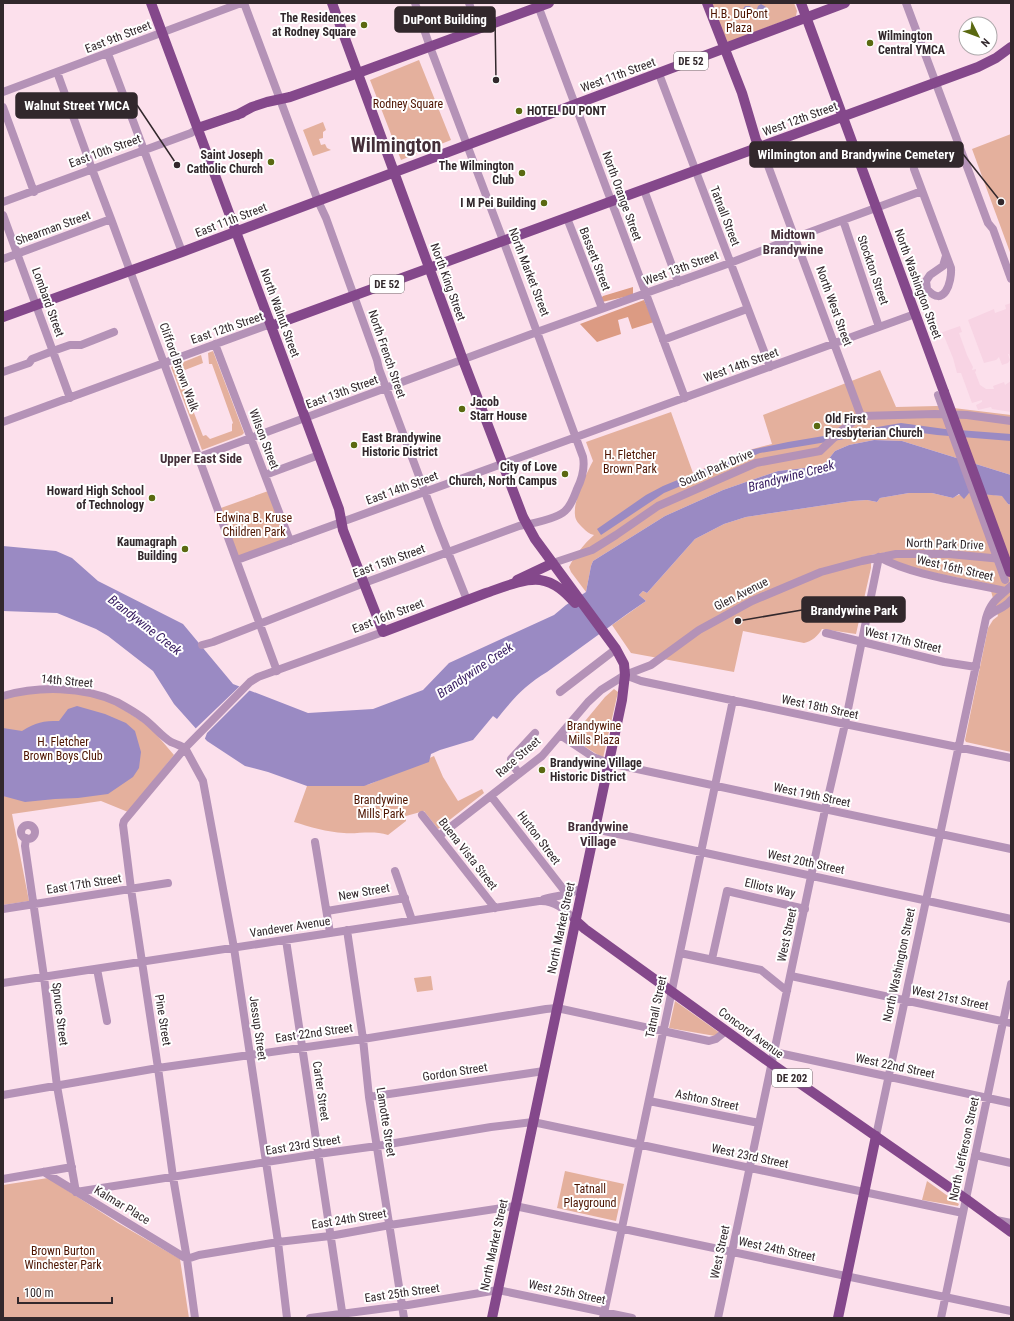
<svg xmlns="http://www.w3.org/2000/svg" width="1014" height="1321" viewBox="0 0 1014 1321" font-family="'Roboto Condensed',sans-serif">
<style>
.built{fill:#f8d4e4}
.green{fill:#e4b09d}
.forest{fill:#dc9b83}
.water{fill:#9a8ac3}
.pier{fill:#fce0ec}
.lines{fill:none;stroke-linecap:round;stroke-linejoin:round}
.minor{stroke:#b492b7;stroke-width:8}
.major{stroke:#84488b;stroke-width:10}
.minor-bridge{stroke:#b492b7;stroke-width:8}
.major-bridge{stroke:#84488b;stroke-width:10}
.poi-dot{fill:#5a6911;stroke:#fff;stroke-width:1.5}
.labels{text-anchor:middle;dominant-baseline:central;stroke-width:4;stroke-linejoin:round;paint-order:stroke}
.shield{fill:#fff;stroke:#70686b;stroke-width:1}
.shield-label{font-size:11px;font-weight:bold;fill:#32282c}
.park-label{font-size:12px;fill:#4d1400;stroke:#fff}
.poi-label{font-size:12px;font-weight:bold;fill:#32282c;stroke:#fff;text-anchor:end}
.street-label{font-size:12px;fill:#32282c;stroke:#fff}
.neighbourhood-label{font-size:13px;font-weight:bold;fill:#442f39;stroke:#fff}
.water-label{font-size:13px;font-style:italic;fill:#361b60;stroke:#fff}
.town-label{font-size:20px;font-weight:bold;fill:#442f39;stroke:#fff}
.leader{fill:none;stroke:#32282c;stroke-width:1.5}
.callout-dot{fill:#32282c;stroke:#fff;stroke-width:1.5}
.callout{fill:#32282c;stroke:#32282c;stroke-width:1.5}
.callout-label{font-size:13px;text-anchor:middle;font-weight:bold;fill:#fff}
</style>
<rect width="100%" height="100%" fill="#fce0ec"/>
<path class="built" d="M 1011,303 L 1011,360 L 1009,354 L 1008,354 L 1010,360 L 1008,363 L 1002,365 L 999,357 L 996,360 L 984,363 L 968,320 L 994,309 L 995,313 L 1006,309 L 1005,305 Z
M 960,326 L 962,332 L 959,333 L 967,355 L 973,367 L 972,370 L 976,369 L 976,371 L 975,372 L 980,385 L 986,389 L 994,389 L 993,386 L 1004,382 L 1005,385 L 1011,381 L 1011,412 L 992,409 L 991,407 L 978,410 L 976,405 L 982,402 L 982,400 L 972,403 L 961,373 L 957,373 L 953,358 L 944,336 L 941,337 L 940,333 Z"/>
<path class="green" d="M 711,3 L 794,3 L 797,11 L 796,16 L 729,42 L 726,41 Z
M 419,60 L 451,140 L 401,160 L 370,80 Z
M 323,122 L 326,130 L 323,132 L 323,138 L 319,139 L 321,145 L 325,144 L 327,148 L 331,150 L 313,156 L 303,130 Z
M 1011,134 L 1011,255 L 972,149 Z
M 213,351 L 244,433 L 242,435 L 202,450 L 171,367 L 201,355 L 203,363 L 185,370 L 185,374 L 180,377 L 203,436 L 206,435 L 210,439 L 232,431 L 232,424 L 233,423 L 212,364 L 209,364 L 208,353 Z
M 880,370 L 896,407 L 937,406 L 1011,415 L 1011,475 L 902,441 L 874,440 L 849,445 L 835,451 L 823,466 L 778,471 L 723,490 L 665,516 L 593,561 L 591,566 L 586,592 L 571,572 L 569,567 C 575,555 584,544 594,535 C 589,534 586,531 583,528 C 579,524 575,520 575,515 C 573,502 587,472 593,461 L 586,442 L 671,412 L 693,473 L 749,450 L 772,444 L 763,415 Z
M 271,490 L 290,541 L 237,560 L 218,509 Z
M 909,493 L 932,493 L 953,498 C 966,489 987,495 1003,496 L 1008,504 L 1011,505 L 1011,752 L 966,742 L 965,740 L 988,628 L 993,620 L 998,616 L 989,584 L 930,572 L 891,561 L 888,552 L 871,555 L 871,568 L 856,634 L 822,629 C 819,635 811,642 804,643 L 743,631 L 734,672 L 631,653 L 612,625 L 646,601 L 639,595 L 643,591 L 647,593 L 695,539 L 724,524 L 746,517 L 852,501 L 867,500 L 877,502 L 880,498 Z
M 614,689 L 618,692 L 603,758 L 571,738 L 605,697 Z
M 32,690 L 85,693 L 115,704 L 149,726 L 174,755 L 128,812 L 101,801 L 12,814 L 29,901 L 3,905 L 3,698 Z
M 434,756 L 443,777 L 458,801 L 482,789 L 484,793 L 438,829 L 424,811 L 406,816 L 406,821 L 388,835 C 373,830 359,834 344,833 C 327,832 310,827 294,822 L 307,786 L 360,786 L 370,784 Z
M 431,976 L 433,990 L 417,992 L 414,978 Z
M 675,1001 L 720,1033 L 715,1036 L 669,1028 Z
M 565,1171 L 624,1184 L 616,1221 L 557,1208 Z
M 48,1178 L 118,1223 L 180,1259 L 189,1318 L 3,1318 L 3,1185 Z
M 927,1181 L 959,1204 L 958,1206 L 922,1200 Z"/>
<path class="forest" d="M 633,287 L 633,295 L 602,302 L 600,299 L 603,296 Z
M 644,300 L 654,322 L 632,329 L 628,317 L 618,320 L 621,334 L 597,342 L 580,324 Z"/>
<path class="water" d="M 761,4 L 766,7 L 765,10 L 763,13 L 759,13 L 756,16 L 754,16 L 752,13 L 748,15 L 744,13 L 743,9 L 745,6 L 750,6 L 753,11 L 757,9 L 758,6 Z
M 901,423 L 945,429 L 1011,434 L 1011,441 L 937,435 L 899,430 L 760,453 L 664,493 L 601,535 L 597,529 L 646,495 L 663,486 L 750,450 L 788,442 Z
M 874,440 L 902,441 L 1011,475 L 1011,505 L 1008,504 L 1002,496 L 969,493 L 964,499 L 959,494 L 953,498 L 932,493 L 909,493 L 880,498 L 877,502 L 867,500 L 852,501 L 746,517 L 724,524 L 695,539 L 647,593 L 643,591 L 639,595 L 646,601 L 627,614 L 547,672 C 526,684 511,701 497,719 L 493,716 L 473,740 L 440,750 L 431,754 L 429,762 L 364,786 L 307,786 L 268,772 L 245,766 L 207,741 L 174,704 L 153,671 L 108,636 L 96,629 L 57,613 L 3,611 L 3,546 L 56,551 L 72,558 L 98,581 L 183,624 L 233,684 L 308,713 L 373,709 L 423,690 L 449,663 L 554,615 L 566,605 L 586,592 L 591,566 L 593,561 L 665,516 L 723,490 L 778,471 L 823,466 L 835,451 L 849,445 Z
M 77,706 L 105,714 L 126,723 L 135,731 L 141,752 L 139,768 L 133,777 L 108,794 L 78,798 L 55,799 L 25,802 L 3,796 L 3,728 L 22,731 C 36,722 43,721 59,721 L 68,709 Z"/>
<path class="pier" d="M 241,685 L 251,689 L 207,733 L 204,741 L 194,730 Z"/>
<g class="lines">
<path class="minor" d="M 244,3 L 318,201 L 326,218 L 377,360 L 379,369 L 438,527 L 467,600
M 469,3 L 478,29
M 537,3 L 685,398
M 906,3 L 988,223 L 993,229 L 1011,279
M 108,54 L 182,252
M 57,72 L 92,169 L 111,219 L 277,671
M 659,74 L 770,367
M 3,92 L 241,3
M 3,107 L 34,192
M 760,147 L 764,155 L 861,416
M 914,169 L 951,268 C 952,282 944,309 927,289 L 926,281 L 930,275 L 943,266 L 946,256
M 644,190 L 678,282
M 3,202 L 191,133 L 198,128
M 3,215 L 70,398
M 567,218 L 602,308
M 843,220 L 879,327
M 3,259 L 111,219
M 663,340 L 747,309
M 215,344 L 290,541
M 3,372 L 29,363 L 32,359 L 53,351 L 70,345 L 81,345 L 114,332
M 3,422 L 265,326 L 271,326
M 199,457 L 537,332 L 730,263 L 794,238 L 922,191
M 265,475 L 319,455
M 879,557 C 913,576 966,582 1005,591
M 237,560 L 915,314
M 553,563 L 592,550 L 616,535 L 658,506 L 756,463 L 820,451 L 842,430 L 861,416 L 935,414 L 967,415 L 1011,421
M 987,617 C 995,609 1004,609 1011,600
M 826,633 L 944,662 L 976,667
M 202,645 L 213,642 L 364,583 L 519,526 C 530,524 557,519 565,511 C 571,506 574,497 577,489 C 582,479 585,468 583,457 L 506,248 L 430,47 L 415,3
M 625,675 L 641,681 L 845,724 L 1011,758
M 560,692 L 616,649
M 3,696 C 38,686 83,686 117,702 C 126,707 135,712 143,718 C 153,725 161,736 171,742 C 176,744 181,746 185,748
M 560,735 L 593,757 L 609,763 L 1011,849
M 185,748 L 203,781 L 234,948 L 278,1242 L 287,1318
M 519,774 L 511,762 L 511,759 L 535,733
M 491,796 L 567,894
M 422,815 L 495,908
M21 832a7 7 0 1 1 14 0a7 7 0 1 1-14 0Z
M 595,829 L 1011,919
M 439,836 L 542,756 L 588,702 L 601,690 L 625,675 L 651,665 L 699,630 L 752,601 L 821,572 L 862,561 L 896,554 L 949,554 L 1002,559
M 26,838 L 25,846 L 44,977 L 57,1086 L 76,1192
M 315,842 L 330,933
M 395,871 L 412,920
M 544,899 C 558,895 570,896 583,887
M 3,909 L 168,883
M 327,911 L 405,898
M 347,930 L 363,1039 L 369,1097 L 404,1318
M 286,940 L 343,1318
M 680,953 L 761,970 L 787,991
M 712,959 L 727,891 L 805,909
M 97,969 L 107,1021
M 791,976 L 1011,1023
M 3,983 L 539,901 C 555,900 565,910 575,920
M 774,1052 L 1011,1103
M 3,1095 L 158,1068 L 363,1039 L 546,1009 L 557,1008 L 709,1041 L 716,1039 L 726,1031
M 369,1097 L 544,1071
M 649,1101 L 759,1123
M 876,1136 L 986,618 C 991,600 999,598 1011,586
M 975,1155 L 1011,1163
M 44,1172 L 187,1259 L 199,1255 L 278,1242 L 330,1236 L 390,1225 L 515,1206 L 1011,1311
M 3,1179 L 72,1167
M 76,1192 L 318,1154 L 377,1146 L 491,1127 L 533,1122 L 963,1213
M 996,1220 L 1011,1223
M 195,1318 L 187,1259 L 173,1177 L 158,1068 L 131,889 L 123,825 L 124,821 L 185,748 L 250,682 L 258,677 L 383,632
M 310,1318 L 402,1306 L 498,1290 L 632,1318
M 603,1318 L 733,700
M 718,1318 L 825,810 L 845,724 L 879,557
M 941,1318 L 1011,984"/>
<path class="major" d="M 151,3 L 339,509 L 343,530 L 383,632 C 417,619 452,606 486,593 C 501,588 524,578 540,580 C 555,582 566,593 575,603
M 332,3 L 463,360 L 523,517 L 535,539 L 616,649 L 624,664 L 625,675 L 622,700 L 492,1318
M 707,3 L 742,93 L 756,140 L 760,147
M 801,3 L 944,392
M 237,115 L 252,107 L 267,102 L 290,97 L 358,73 L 549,3
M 198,128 L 242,113
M 3,317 L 182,252 L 845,3
M 271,326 L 978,67 L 996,58 L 1011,47
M 517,580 L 553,563
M 575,920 L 585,929 L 772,1064 L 966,1199 L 1011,1232
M 838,1318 L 876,1136"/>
<path class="minor-bridge" d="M 938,395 L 1005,580"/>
<path class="major-bridge" d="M 944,392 L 1010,572"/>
</g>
<g class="poi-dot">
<circle cx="364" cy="25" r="4"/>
<circle cx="870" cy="43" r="4"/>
<circle cx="519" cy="111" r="4"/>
<circle cx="271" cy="162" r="4"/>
<circle cx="522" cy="173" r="4"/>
<circle cx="544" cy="203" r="4"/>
<circle cx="462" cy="409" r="4"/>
<circle cx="817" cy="426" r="4"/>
<circle cx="354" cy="445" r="4"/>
<circle cx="565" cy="474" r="4"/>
<circle cx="152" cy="498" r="4"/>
<circle cx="185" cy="549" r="4"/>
<circle cx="542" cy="770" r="4"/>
</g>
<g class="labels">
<g class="shield">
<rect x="674" y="52" width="34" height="18" rx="3"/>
<rect x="370" y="275" width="34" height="18" rx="3"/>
<rect x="772" y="1069" width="40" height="18" rx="3"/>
</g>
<g class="shield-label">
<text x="691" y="61">DE 52</text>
<text x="387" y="284">DE 52</text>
<text x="792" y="1078">DE 202</text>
</g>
<g class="park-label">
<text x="739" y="14">H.B. DuPont<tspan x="739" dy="14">Plaza</tspan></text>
<text x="408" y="104">Rodney Square</text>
<text x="630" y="455">H. Fletcher<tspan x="630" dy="14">Brown Park</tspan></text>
<text x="254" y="518">Edwina B. Kruse<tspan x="254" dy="14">Children Park</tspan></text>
<text x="594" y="726">Brandywine<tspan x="594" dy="14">Mills Plaza</tspan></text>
<text x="63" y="742">H. Fletcher<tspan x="63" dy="14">Brown Boys Club</tspan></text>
<text x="381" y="800">Brandywine<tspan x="381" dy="14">Mills Park</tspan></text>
<text x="590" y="1189">Tatnall<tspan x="590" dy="14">Playground</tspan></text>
<text x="63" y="1251">Brown Burton<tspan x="63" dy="14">Winchester Park</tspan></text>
</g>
<g class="poi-label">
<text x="356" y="18">The Residences<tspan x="356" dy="14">at Rodney Square</tspan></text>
<text x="878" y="36" text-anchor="start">Wilmington<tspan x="878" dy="14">Central YMCA</tspan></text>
<text x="527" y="111" text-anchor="start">HOTEL DU PONT</text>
<text x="263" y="155">Saint Joseph<tspan x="263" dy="14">Catholic Church</tspan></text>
<text x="514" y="166">The Wilmington<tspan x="514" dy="14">Club</tspan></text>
<text x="536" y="203">I M Pei Building</text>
<text x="470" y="402" text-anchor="start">Jacob<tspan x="470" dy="14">Starr House</tspan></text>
<text x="825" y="419" text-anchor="start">Old First<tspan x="825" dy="14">Presbyterian Church</tspan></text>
<text x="362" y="438" text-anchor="start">East Brandywine<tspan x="362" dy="14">Historic District</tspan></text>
<text x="557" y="467">City of Love<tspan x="557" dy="14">Church, North Campus</tspan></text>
<text x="144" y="491">Howard High School<tspan x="144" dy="14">of Technology</tspan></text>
<text x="177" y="542">Kaumagraph<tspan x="177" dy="14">Building</tspan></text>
<text x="550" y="763" text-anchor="start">Brandywine Village<tspan x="550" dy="14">Historic District</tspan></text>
</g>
<g class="street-label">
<text transform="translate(118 37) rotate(-21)">East 9th Street</text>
<text transform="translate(618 75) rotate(-20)">West 11th Street</text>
<text transform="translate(800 119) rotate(-20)">West 12th Street</text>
<text transform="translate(105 151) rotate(-20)">East 10th Street</text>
<text transform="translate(622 196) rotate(70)">North Orange Street</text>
<text transform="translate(725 216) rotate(69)">Tatnall Street</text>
<text transform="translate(231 220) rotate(-21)">East 11th Street</text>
<text transform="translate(53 228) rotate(-20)">Shearman Street</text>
<text transform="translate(595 259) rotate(69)">Bassett Street</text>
<text transform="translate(681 268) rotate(-20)">West 13th Street</text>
<text transform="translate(873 270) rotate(71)">Stockton Street</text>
<text transform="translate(529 272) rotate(69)">North Market Street</text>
<text transform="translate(448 282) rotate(70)">North King Street</text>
<text transform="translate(918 284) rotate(70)">North Washington Street</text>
<text transform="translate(48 302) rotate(70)">Lombard Street</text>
<text transform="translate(834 306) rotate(70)">North West Street</text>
<text transform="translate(280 313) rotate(70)">North Walnut Street</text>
<text transform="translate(227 328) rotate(-19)">East 12th Street</text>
<text transform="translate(387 354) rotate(71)">North French Street</text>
<text transform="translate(741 365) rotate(-20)">West 14th Street</text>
<text transform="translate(179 367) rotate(70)">Clifford Brown Walk</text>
<text transform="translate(342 392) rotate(-20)">East 13th Street</text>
<text transform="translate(264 439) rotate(69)">Wilson Street</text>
<text transform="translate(716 468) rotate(-23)">South Park Drive</text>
<text transform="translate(402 488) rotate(-20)">East 14th Street</text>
<text transform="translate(945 544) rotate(2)">North Park Drive</text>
<text transform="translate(389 561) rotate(-20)">East 15th Street</text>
<text transform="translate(955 568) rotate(13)">West 16th Street</text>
<text transform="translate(741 594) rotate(-27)">Glen Avenue</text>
<text transform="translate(388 616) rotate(-21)">East 16th Street</text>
<text transform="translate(903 640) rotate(13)">West 17th Street</text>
<text transform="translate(67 681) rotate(5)">14th Street</text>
<text transform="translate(820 707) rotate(12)">West 18th Street</text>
<text transform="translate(518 757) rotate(-41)">Race Street</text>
<text transform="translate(812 795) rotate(12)">West 19th Street</text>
<text transform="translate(539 838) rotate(53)">Hutton Street</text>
<text transform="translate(468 854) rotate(52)">Buena Vista Street</text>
<text transform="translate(806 862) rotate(12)">West 20th Street</text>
<text transform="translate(84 884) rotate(-9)">East 17th Street</text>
<text transform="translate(770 888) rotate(13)">Elliots Way</text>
<text transform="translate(364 892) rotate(-10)">New Street</text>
<text transform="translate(290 927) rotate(-9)">Vandever Avenue</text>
<text transform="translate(561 928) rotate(-78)">North Market Street</text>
<text transform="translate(787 935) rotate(-78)">West Street</text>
<text transform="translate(899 965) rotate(-78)">North Washington Street</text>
<text transform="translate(950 998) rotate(12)">West 21st Street</text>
<text transform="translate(656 1007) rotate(-78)">Tatnall Street</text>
<text transform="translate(60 1014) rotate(83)">Spruce Street</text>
<text transform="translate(163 1020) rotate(81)">Pine Street</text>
<text transform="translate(258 1028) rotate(82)">Jessup Street</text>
<text transform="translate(314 1033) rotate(-8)">East 22nd Street</text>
<text transform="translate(751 1033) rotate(36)">Concord Avenue</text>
<text transform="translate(895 1066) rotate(12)">West 22nd Street</text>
<text transform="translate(455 1072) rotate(-9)">Gordon Street</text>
<text transform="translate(321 1091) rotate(82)">Carter Street</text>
<text transform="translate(707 1100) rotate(12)">Ashton Street</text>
<text transform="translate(386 1122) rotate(81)">Lamotte Street</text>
<text transform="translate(303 1145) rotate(-9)">East 23rd Street</text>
<text transform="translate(964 1149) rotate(-78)">North Jefferson Street</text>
<text transform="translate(750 1156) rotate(12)">West 23rd Street</text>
<text transform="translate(122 1205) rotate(31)">Kalmar Place</text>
<text transform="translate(349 1219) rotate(-9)">East 24th Street</text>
<text transform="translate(494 1245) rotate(-78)">North Market Street</text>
<text transform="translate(777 1249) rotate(12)">West 24th Street</text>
<text transform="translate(720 1252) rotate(-78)">West Street</text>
<text transform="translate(567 1292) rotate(12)">West 25th Street</text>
<text transform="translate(402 1293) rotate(-8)">East 25th Street</text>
</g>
<g class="neighbourhood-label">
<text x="793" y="234">Midtown<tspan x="793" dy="15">Brandywine</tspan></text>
<text x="201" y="458">Upper East Side</text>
<text x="598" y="826">Brandywine<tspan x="598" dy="15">Village</tspan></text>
</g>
<g class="water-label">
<text transform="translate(791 476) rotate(-15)">Brandywine Creek</text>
<text transform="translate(145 625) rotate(38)">Brandywine Creek</text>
<text transform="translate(475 670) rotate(-34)">Brandywine Creek</text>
</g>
<g class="town-label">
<text x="396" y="145">Wilmington</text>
</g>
</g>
<path class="leader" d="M496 80L495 19M177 165L137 105M1001 202L963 154M738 621L802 610"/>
<g class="callout-dot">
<circle cx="496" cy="80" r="4"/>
<circle cx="177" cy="165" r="4"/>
<circle cx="1001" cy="202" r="4"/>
<circle cx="738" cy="621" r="4"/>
</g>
<g class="callout">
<rect x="395" y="7" width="100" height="25" rx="4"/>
<rect x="16" y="93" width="121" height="25" rx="4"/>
<rect x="750" y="142" width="213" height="25" rx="4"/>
<rect x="802" y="597" width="103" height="25" rx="4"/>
</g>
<g class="callout-label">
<text x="445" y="24">DuPont Building</text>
<text x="77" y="110">Walnut Street YMCA</text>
<text x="856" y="159">Wilmington and Brandywine Cemetery</text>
<text x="854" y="615">Brandywine Park</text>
</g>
<rect width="1014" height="1321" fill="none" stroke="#32282c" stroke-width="8"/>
<g transform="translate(978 36) rotate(132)"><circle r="19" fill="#ffffff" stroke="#ada9ab"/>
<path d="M0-3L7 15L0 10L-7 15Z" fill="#5a6911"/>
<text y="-6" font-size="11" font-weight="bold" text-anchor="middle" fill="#32282c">N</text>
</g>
<path d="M18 1297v6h94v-6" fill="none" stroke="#32282c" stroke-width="2"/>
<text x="24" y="1297" font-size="12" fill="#32282c" stroke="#ffffff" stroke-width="3" paint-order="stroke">100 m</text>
</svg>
